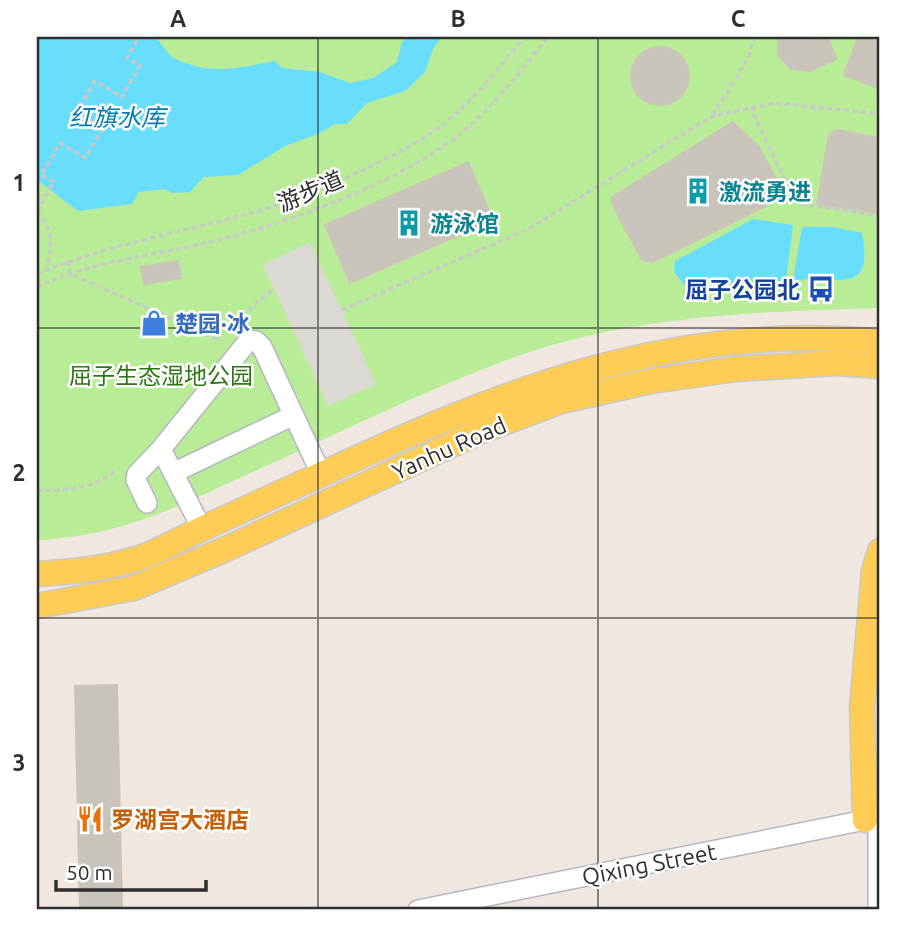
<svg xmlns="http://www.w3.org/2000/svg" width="917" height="947" viewBox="0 0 917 947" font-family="Ubuntu,'Noto Sans SC',sans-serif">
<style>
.green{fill:#b9ec97}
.plaza{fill:#dcd8d3}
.water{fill:#69defc}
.building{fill:#c8c3bb;stroke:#cdc4b8;stroke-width:2}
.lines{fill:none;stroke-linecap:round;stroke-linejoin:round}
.minor-casing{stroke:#b3b7c3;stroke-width:22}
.major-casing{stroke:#c9c9c9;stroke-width:27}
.path{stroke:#c9c9c9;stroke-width:3.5;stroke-dasharray:5 3.5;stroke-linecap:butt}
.minor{stroke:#fff;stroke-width:19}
.major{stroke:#ffcd56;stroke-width:24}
.grid{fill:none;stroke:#2e2e2e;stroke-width:2;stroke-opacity:0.55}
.labels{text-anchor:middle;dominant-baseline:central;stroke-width:5;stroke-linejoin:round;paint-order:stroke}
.street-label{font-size:23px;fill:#2e2e2e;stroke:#fff}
.culture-label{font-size:23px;font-weight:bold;fill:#0d838f;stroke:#fff;text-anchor:start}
.transit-label{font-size:23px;font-weight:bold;fill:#164399;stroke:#fff;text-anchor:end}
.shop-label{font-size:23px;font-weight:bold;fill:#366cbe;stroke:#fff;text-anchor:start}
.park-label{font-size:23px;fill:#2d7613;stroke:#fff}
.food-label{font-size:23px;font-weight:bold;fill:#c56008;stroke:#fff;text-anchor:start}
.water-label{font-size:24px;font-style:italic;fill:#007eb0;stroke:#fff}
.neatline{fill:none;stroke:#2e2e2e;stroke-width:2.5}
.grid-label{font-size:23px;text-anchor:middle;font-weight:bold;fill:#2e2e2e}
</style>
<rect width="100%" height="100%" fill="#f0e8e0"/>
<path class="green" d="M 37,37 L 880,37 L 880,308 C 754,312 629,315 509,359 C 423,391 341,432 257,470 C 179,505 125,536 37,540 Z"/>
<path class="plaza" d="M 310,242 L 376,384 L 328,406 L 263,265 Z"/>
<path class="water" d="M 37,37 L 151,37 C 163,40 165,53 174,58 C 209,76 238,68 275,61 L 282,68 L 320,72 L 350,83 L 373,78 L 397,62 L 402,42 L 407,37 L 442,37 L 433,49 L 425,72 L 405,91 L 367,103 L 347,124 L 335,124 L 318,134 L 285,146 L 238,175 L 204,177 L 190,192 L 172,193 L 165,189 L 139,192 L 132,204 L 78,211 L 37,180 Z
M 753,219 L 793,225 L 786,281 L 684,285 L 674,272 L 675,261 Z
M 802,227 L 832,227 L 862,233 C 875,300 834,273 793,281 Z"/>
<path class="building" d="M 778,37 L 828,37 L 836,59 L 810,71 L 791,69 L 778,55 Z
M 858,37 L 880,42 L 880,89 L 844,75 Z
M631 76a29 29 0 1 1 58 0a29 29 0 1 1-58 0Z
M 733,122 L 759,147 L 777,180 L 778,186 L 768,205 L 653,262 L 642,260 L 613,206 L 612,197 Z
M 837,130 L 880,138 L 880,213 L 817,204 L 829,135 Z
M 468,162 L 493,220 L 350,283 L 325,225 Z
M 178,261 L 181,278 L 144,284 L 141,267 Z
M 117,685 L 122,910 L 80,910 L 75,686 Z"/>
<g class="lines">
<g class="minor-casing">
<path id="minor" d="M 173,473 L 294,415
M 147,503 L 136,480 L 137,474 L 161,449
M 202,529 L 161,449 L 249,340 L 256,341 L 262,347 L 321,474
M 418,910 L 880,817
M 878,910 L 878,817"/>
</g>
<g class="major-casing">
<path id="major" d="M 37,574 C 70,572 104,569 136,559 C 154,554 172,543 189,535 C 233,514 276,495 320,475 C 501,391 676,321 880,342
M 37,606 L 134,588 L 226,549 L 484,430 L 561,401 L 651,381 L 736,369 L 836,363 L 880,366
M 865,820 L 862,707 L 874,571 L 880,551"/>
</g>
<path class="path" d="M 752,106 L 757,122 L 794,199 L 801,204 L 880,216
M 713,115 L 748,59 L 754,37
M 37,194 L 44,200
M 37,211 L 54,182 L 41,175 L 60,143 L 85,158 L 103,128 L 77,113 L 95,81 L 122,97 L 140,65 L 127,58 L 139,37
M 37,211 C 53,230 53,247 46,270
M 67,261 L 70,274 L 222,341
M 37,274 C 104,246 177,233 247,214 C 300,200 397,159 441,126 C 473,101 499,69 524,37
M 37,287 C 88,262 146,257 201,244 C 284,225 413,180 475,121 C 502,96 525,65 548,37
M 342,310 L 530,228 L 712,116 L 776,103 L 880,114
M 238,324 L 257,302 L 274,289
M 37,490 C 66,491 95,489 117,469"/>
<use href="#minor" class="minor"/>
<use href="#major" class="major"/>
</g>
<path class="grid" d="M 318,37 L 318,910M 598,37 L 598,910M 37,328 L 880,328M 37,618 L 880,618"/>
<defs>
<g id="building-bare" transform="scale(2.1)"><path d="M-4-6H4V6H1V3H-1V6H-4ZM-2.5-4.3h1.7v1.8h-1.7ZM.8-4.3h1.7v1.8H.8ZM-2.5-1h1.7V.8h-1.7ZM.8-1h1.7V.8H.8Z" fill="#0f9aa8" stroke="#fff" stroke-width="2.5" paint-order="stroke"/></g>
<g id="bus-bare" transform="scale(2.1)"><path d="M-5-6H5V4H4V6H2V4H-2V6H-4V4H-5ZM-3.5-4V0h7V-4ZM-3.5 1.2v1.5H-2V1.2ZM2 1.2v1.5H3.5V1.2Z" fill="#1a4fb4" stroke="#fff" stroke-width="2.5" paint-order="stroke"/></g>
<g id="shop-bare" transform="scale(2.1)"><path d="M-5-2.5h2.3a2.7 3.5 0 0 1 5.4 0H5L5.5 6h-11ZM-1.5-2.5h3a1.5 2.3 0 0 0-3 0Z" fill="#3f7fe0" stroke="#fff" stroke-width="2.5" paint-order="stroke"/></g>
<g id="restaurant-bare" transform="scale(2.1)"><path d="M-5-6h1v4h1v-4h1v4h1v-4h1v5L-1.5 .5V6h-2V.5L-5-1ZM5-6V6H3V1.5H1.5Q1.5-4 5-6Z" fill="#e8710a" stroke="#fff" stroke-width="2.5" paint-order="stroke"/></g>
</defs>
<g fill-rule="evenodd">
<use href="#building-bare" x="698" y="191"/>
<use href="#building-bare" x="409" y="223"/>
<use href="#bus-bare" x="821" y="289"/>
<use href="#shop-bare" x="154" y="323"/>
<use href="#restaurant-bare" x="90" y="819"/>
</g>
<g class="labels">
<g class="street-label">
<text transform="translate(310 191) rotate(-23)">游步道</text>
<text transform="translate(449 448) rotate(-24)">Yanhu Road</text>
<text transform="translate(649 864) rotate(-11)">Qixing Street</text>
</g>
<g class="culture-label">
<text x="719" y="191">激流勇进</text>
<text x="430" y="223">游泳馆</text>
</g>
<g class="transit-label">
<text x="800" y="289">屈子公园北</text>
</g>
<g class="shop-label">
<text x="175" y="323">楚园·冰</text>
</g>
<g class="park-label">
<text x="161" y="375">屈子生态湿地公园</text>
</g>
<g class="food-label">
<text x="111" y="819">罗湖宫大酒店</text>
</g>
<g class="water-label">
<text x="117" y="117">红旗水库</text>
</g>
</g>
<rect width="917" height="947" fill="none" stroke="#ffffff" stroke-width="77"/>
<path d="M56 880v10h150v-10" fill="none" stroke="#2e2e2e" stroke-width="3.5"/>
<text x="66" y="880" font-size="21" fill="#2e2e2e" stroke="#ffffff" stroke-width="5" paint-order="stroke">50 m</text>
<rect x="38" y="38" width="840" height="870" class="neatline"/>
<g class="grid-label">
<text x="178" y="27">A</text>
<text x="458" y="27">B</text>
<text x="738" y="27">C</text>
<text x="19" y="191">1</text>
<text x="19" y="481">2</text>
<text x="19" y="771">3</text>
</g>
</svg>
